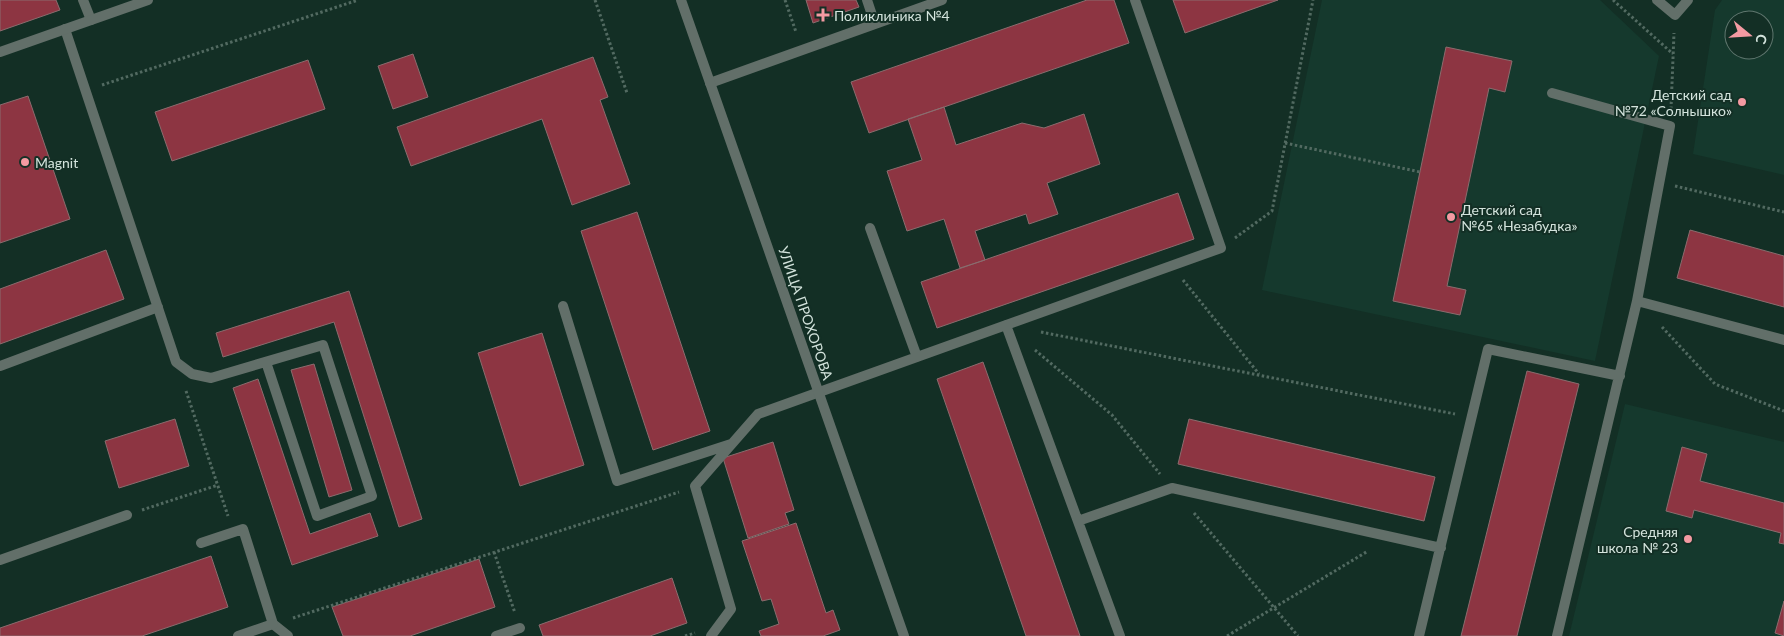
<svg xmlns="http://www.w3.org/2000/svg" width="1784" height="636" viewBox="0 0 1784 636" font-family="Lato,sans-serif">
<style>
.built{fill:#15392d;fill-rule:evenodd}
.building{fill:#8d3542;stroke:#8b6c6e}
.lines{fill:none;stroke-linecap:round;stroke-linejoin:round}
.path{stroke:#526a61;stroke-width:3;stroke-dasharray:2.5 2.5;stroke-linecap:butt}
.service{stroke:#626f69;stroke-width:10}
.minor{stroke:#626f69;stroke-width:10}
.tertiary{stroke:#626f69;stroke-width:10}
.poi-dot{fill:#f49aa2;stroke:#132f25;stroke-width:2}
.labels{text-anchor:middle;dominant-baseline:central;stroke-width:4;stroke-linejoin:round;paint-order:stroke}
.poi-label{font-size:14px;fill:#d4e4dd;stroke:#132f25;text-anchor:start}
.street-label{font-size:14px;fill:#d4e4dd;stroke:#132f25}
</style>
<rect width="100%" height="100%" fill="#132f25"/>
<path class="built" d="M 1322,0 L 1600,0 L 1659,56 L 1595,361 L 1262,290 Z
M 1722,0 L 1784,0 L 1784,175 L 1693,154 L 1715,10 ZM 1734,20 L 1764,20 L 1764,50 L 1734,50 Z
M 1625,404 L 1784,442 L 1784,636 L 1569,636 Z"/>
<path class="building" d="M 0,0 L 56,0 L 60,10 L 0,31 Z
M 806,0 L 856,0 L 859,7 L 813,23 Z
M 1087,0 L 1114,0 L 1129,43 L 869,133 L 851,82 Z
M 1173,0 L 1278,0 L 1185,33 Z
M 1446,47 L 1512,61 L 1505,92 L 1489,88 L 1447,286 L 1466,290 L 1460,315 L 1393,301 Z
M 413,54 L 428,97 L 393,109 L 378,66 Z
M 593,57 L 608,97 L 600,100 L 630,184 L 572,205 L 542,119 L 411,166 L 397,127 Z
M 308,60 L 325,109 L 172,161 L 155,112 Z
M 28,96 L 70,219 L 0,243 L 0,105 Z
M 944,107 L 956,145 L 1022,123 L 1044,128 L 1084,114 L 1100,164 L 1047,183 L 1058,214 L 1029,224 L 1026,214 L 975,231 L 985,260 L 960,268 L 944,219 L 907,231 L 887,171 L 922,160 L 908,119 Z
M 1178,193 L 1194,239 L 937,328 L 921,282 Z
M 637,212 L 710,431 L 653,450 L 581,231 Z
M 1690,230 L 1784,256 L 1784,307 L 1677,278 Z
M 106,250 L 124,299 L 0,344 L 0,289 Z
M 349,291 L 422,519 L 399,527 L 334,322 L 223,357 L 216,333 Z
M 542,333 L 584,465 L 520,486 L 478,353 Z
M 983,362 L 1080,636 L 1026,636 L 937,379 Z
M 314,364 L 352,490 L 329,497 L 291,370 Z
M 1527,371 L 1579,384 L 1517,636 L 1461,636 Z
M 258,379 L 310,534 L 370,513 L 378,536 L 292,565 L 233,388 Z
M 175,419 L 189,466 L 119,488 L 105,441 Z
M 1189,419 L 1435,477 L 1424,521 L 1178,464 Z
M 773,442 L 794,510 L 785,513 L 789,524 L 748,538 L 723,458 Z
M 1682,447 L 1707,454 L 1700,481 L 1784,503 L 1784,544 L 1779,543 L 1781,533 L 1694,510 L 1692,518 L 1666,511 Z
M 796,523 L 826,613 L 833,610 L 840,630 L 823,636 L 761,636 L 759,631 L 779,624 L 771,599 L 762,601 L 742,541 Z
M 211,556 L 228,607 L 142,636 L 0,636 L 0,628 Z
M 479,559 L 495,607 L 410,636 L 343,636 L 332,607 Z
M 672,578 L 687,623 L 650,636 L 543,636 L 539,625 Z
M 1784,601 L 1784,636 L 1775,633 Z"/>
<g class="lines">
<path class="path" d="M 595,0 L 627,93
M 785,0 L 796,32
M 1613,0 L 1673,54
M 102,85 L 358,0
M 1671,109 L 1674,33
M 1285,143 L 1420,172
M 1675,186 L 1784,212
M 1235,238 L 1272,211 L 1313,0
M 1183,280 L 1259,374
M 1662,327 L 1715,384 L 1784,411
M 1041,332 L 1455,414
M 1035,350 L 1112,415 L 1160,474
M 186,391 L 228,516
M 142,510 L 218,485
M 1194,513 L 1298,636
M 494,552 L 515,613
M 293,618 L 679,492
M 685,636 L 695,633
M 1227,636 L 1368,551"/>
<path class="service" d="M 83,0 L 91,20
M 867,0 L 875,24
M 1657,0 L 1675,15 L 1688,0
M 65,29 L 176,362 L 192,374 L 211,378 L 323,345 L 372,496 L 317,516 L 266,362
M 710,83 L 942,0
M 1552,93 L 1670,126 L 1637,301 L 1557,636
M 870,228 L 917,357
M 1637,301 L 1784,340
M 563,306 L 617,481 L 731,444
M 1006,325 L 1120,636
M 0,366 L 158,307
M 1078,521 L 1172,488 L 1441,548
M 201,543 L 243,529 L 273,624 L 288,636
M 496,636 L 520,628
M 711,636 L 731,609 L 695,486 L 758,414 L 1221,248 L 1135,0
M 1419,636 L 1488,349 L 1620,376"/>
<path class="minor" d="M 0,52 L 148,0
M 0,560 L 127,515
M 238,636 L 273,624"/>
<path class="tertiary" d="M 681,0 L 904,636"/>
</g>
<g class="poi-dot">
<path d="M820.5 7.5h5v5h5v5h-5v5h-5v-5h-5v-5h5z"/>
<circle cx="1742" cy="102" r="5"/>
<circle cx="25" cy="162" r="5"/>
<circle cx="1451" cy="217" r="5"/>
<circle cx="1688" cy="539" r="5"/>
</g>
<g class="labels">
<g class="poi-label">
<text x="834" y="15">Поликлиника №4</text>
<text x="1732" y="94" text-anchor="end">Детский сад<tspan x="1732" dy="16">№72 «Солнышко»</tspan></text>
<text x="35" y="162">Magnit</text>
<text x="1461" y="209">Детский сад<tspan x="1461" dy="16">№65 «Незабудка»</tspan></text>
<text x="1678" y="531" text-anchor="end">Средняя<tspan x="1678" dy="16">школа № 23</tspan></text>
</g>
<g class="street-label">
<text transform="translate(806 313) rotate(71)">УЛИЦА ПРОХОРОВА</text>
</g>
</g>
<g transform="translate(1749 35) rotate(108)"><circle r="24" fill="#132f25" stroke="#60776f"/>
<path d="M0-4L9 19L0 12L-9 19Z" fill="#f49aa2"/>
<text y="-8" font-size="14" font-weight="bold" text-anchor="middle" fill="#d4e4dd">С</text>
</g>
</svg>
